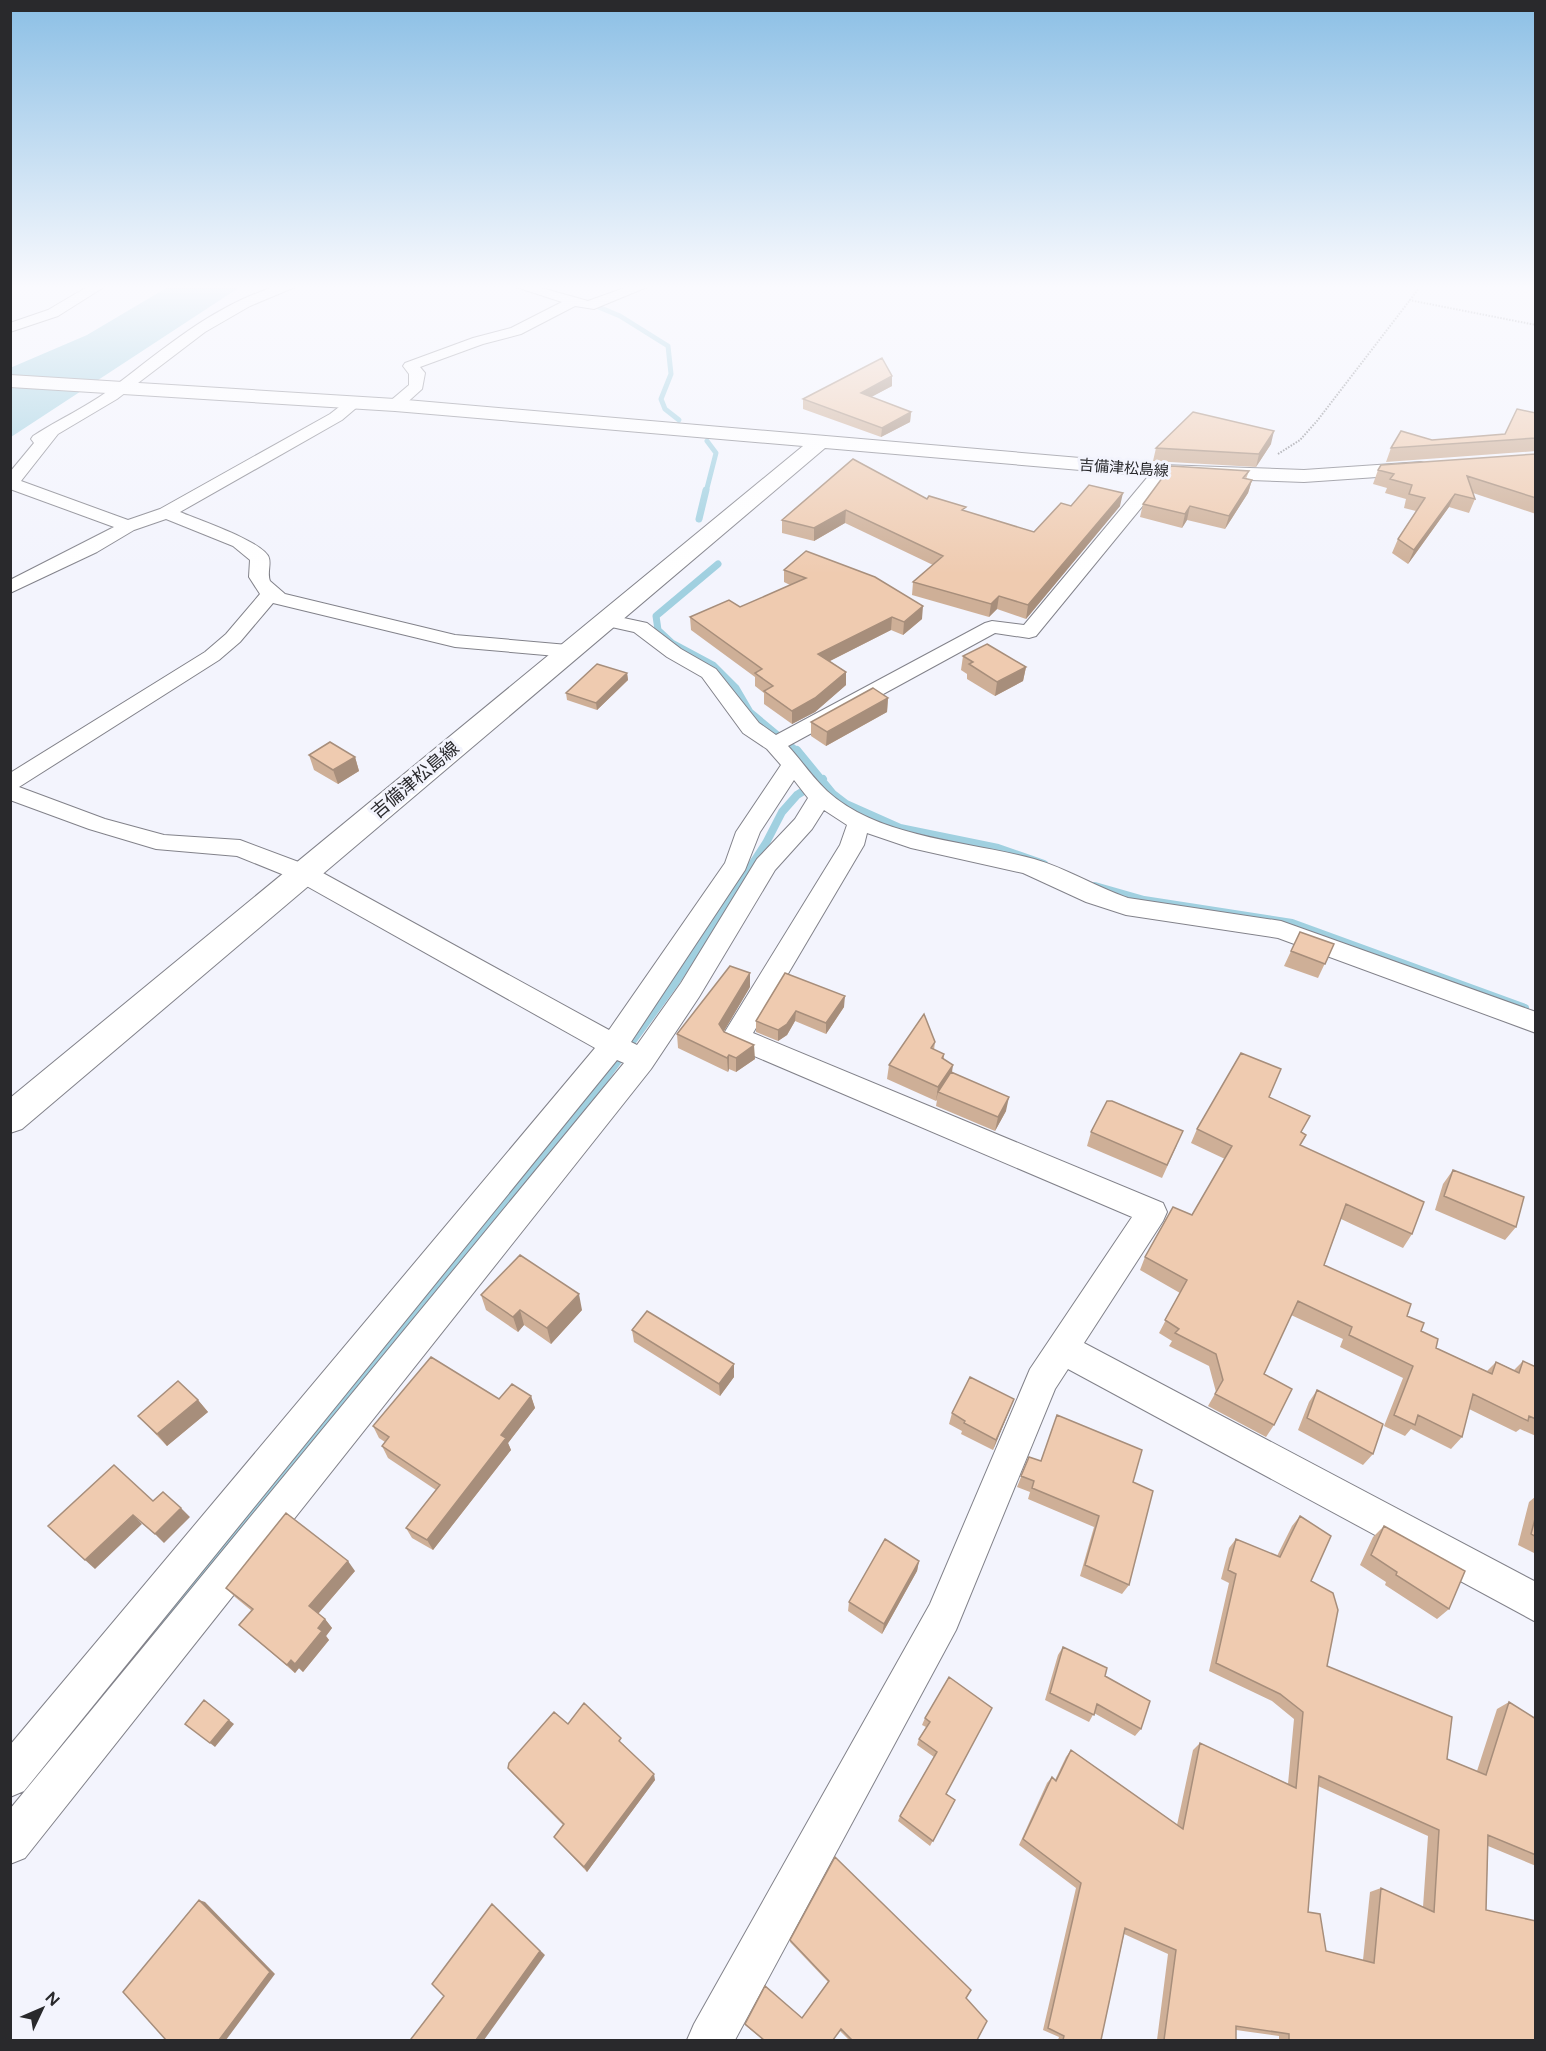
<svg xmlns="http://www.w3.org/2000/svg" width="1546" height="2051" viewBox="0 0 1546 2051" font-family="Figtree,'Noto Sans JP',sans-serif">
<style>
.water{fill:#a0d0e0}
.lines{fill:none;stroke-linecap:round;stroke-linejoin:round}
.stream-far4{stroke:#a0d0e0;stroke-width:5}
.stream-far3{stroke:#a0d0e0;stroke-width:7}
.stream-far2{stroke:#a0d0e0;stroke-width:8}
.stream-far1{stroke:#a0d0e0;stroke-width:10}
.stream{stroke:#a0d0e0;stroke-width:14}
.street-casing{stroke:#82828a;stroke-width:2}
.secondary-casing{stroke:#82828a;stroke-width:2}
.path{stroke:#898a8f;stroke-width:2;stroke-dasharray:1.5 1.5;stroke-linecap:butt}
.street{fill:#fff;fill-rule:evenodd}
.secondary{fill:#fff;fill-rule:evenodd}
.wall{fill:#ceaf97;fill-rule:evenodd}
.shaded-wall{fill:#a78e7b}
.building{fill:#efcbb0;stroke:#a78e7b;stroke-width:1.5;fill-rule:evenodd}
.labels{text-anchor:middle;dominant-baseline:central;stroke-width:6;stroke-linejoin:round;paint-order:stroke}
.far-street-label{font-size:15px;fill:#29292c;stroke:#f3f4fd}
.street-label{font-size:18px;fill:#29292c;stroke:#f3f4fd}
</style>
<rect width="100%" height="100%" fill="#f3f4fd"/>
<path class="water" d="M 168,287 L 240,287 L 11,437 L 10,368 L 87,335 Z"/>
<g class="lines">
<path class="stream-far4" d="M 589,303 L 620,316 L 668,346 L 671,374 L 661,399 L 665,409 L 679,420
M 706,492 L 716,453 L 707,441"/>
<path class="stream-far3" d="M 699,519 L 706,490
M 718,564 L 656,616 L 658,630 L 672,643 L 713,665 L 736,688 L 750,712 L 798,752"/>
<path class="stream-far2" d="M 797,750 L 833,794 L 846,804 L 900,828 L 998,848 L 1044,864
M 1095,886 L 1144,900 L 1292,923 L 1525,1008
M 601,1084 L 675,983 L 766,843 L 782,812 L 797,795 L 823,779"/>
<path class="stream-far1" d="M 255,1509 L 603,1083"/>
<path class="stream" d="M 58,1750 L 256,1508"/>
<g class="street-casing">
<path id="street" d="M 87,287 L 104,287 L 58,316 L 10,332 L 10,323 L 48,310 Z
M 274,287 L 295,287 L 250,306 L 205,332 L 117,399 L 58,434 L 21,481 L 128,520 L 160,509 L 330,414 L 348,400 L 360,400 L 362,403 L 342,420 L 180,512 C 196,519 265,542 269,558 C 271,565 267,573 270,581 L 285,594 L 455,635 L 568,645 L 575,647 L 578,651 L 575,655 L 568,657 L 455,647 L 273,603 L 240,642 L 219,660 L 19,787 L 105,819 L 164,835 L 240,840 L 312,867 L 609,1030 L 725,863 L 736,832 L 781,765 L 767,749 L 743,733 L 702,677 L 667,657 L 634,632 L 598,624 L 595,620 L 598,616 L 605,614 L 647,623 L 681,649 L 716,669 L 759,723 L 776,735 L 985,623 L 992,621 L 1024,625 L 1156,467 L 1168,467 L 1170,471 L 1168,475 L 1036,636 L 1029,638 L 995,633 L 788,746 C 801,760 813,778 827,791 C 879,839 970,841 1034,859 C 1066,868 1096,887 1128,898 L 1281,921 L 1536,1012 L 1536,1033 L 1278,938 L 1126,915 L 1086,902 L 1023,873 L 911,848 L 867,833 L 864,845 L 753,1033 L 1163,1203 L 1167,1212 L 1163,1221 L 1084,1343 L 1536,1582 L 1536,1622 L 1068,1369 L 1055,1389 L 956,1630 L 735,2040 L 687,2040 L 694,2024 L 930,1604 L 1030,1369 L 1132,1217 L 726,1044 L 722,1037 L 726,1030 L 840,845 L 847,825 L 824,810 L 812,829 L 775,870 L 699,997 L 651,1069 L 25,1858 L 10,1864 L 10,1809 L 624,1063 L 617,1060 L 24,1791 L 10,1797 L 10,1745 L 595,1048 L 294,879 L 237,856 L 156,849 L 89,829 L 10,800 L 10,773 L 205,652 L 226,634 L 260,594 L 249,577 L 250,560 L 233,546 L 166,519 L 134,530 L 97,552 L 10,593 L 10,580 L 114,527 L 10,489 L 10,472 L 34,443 L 31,439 L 33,436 C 58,420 84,408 108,391 C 160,352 210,307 274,287 ZM 794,780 L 808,798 L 795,819 L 757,859 L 681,983 L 637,1045 L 631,1042 L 745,870 L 760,832 Z
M 516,287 L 538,287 L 588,301 L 627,287 L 647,287 L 594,309 L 575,306 L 521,334 L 483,344 L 420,367 L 425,373 L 422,389 L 401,408 L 389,408 L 387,405 L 389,402 L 409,385 L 409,374 L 403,366 L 405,363 L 473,338 L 511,328 L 562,302 Z"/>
</g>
<g class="secondary-casing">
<path id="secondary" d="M 10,375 L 395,399 L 1162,465 L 1304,470 L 1421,462 L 1428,464 L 1431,468 L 1428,472 L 1421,474 L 1304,482 L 1162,477 L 825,448 L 22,1129 L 10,1133 L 10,1098 L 803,446 L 395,411 L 10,387 Z"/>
</g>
<path class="path" d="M 1409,300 L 1536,325
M 1278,454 L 1300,440 L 1317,421 L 1420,287"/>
<use href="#street" class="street"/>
<use href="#secondary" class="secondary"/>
</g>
<path class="wall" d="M 892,376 L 892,386 L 871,397 L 911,412 L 910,422 L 881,437 L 803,409 L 803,399 Z
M 1536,413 L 1536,451 L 1386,462 L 1391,448 L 1432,440 L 1505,434 Z
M 1271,444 L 1256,467 L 1153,461 L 1156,448 Z
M 1536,454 L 1536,514 L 1473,493 L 1475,499 L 1469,513 L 1449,507 L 1408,564 L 1392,553 L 1398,539 L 1416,511 L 1404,508 L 1406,499 L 1385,493 L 1387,488 L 1373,484 L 1378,470 Z
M 853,459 L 927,499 L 965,511 L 1034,532 L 1071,506 L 1120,506 L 1026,619 L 997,609 L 989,617 L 912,595 L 913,582 L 933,565 L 845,523 L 814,541 L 782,533 L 782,520 Z
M 1249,471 L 1246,479 L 1252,480 L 1248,493 L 1225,529 L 1187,520 L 1182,528 L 1140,517 L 1143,504 Z
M 784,570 L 922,619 L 903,635 L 891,630 L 830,661 L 846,672 L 846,685 L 815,712 L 792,724 L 764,704 L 764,693 L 755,686 L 755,677 L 691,630 L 690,617 L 740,607 L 790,585 L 784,582 Z
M 963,656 L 1026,667 L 1023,681 L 995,696 L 967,679 L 967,674 L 961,670 Z
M 627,673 L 628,680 L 597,710 L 567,700 L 566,693 Z
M 888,698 L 887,712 L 826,746 L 811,736 L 811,722 Z
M 309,755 L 355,757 L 359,771 L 338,784 L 314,770 Z
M 1334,944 L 1318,978 L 1284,966 L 1291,951 Z
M 785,973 L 844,1007 L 826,1034 L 795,1021 L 787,1035 L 778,1041 L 756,1032 L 756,1021 Z
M 750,987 L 724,1031 L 755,1059 L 736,1072 L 729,1069 L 728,1072 L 678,1048 L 677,1034 Z
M 935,1042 L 934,1050 L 944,1054 L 944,1059 L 952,1073 L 1006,1111 L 995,1131 L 936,1106 L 937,1100 L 936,1101 L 887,1079 L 889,1065 Z
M 1269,1097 L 1301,1132 L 1300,1145 L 1412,1234 L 1403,1248 L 1341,1219 L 1324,1265 L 1407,1316 L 1436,1348 L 1487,1371 L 1496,1362 L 1514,1370 L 1523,1361 L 1536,1367 L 1536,1436 L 1520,1429 L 1516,1432 L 1469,1409 L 1462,1437 L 1451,1449 L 1411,1429 L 1405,1436 L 1384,1426 L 1403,1378 L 1340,1347 L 1343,1339 L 1291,1315 L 1264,1374 L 1274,1425 L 1266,1437 L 1208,1406 L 1216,1392 L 1209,1366 L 1169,1346 L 1172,1341 L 1159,1333 L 1180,1293 L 1140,1270 L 1145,1257 L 1192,1215 L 1225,1159 L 1191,1143 L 1197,1129 Z
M 1091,1132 L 1177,1145 L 1162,1178 L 1087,1146 Z
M 1453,1170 L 1516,1227 L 1505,1240 L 1435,1210 L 1443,1184 Z
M 481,1295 L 582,1310 L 551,1344 L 524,1325 L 518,1332 L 486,1310 Z
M 632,1330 L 734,1364 L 734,1377 L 720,1396 L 634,1342 Z
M 1317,1390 L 1373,1454 L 1363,1465 L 1298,1430 L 1309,1402 Z
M 531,1396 L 535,1408 L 508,1443 L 511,1450 L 433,1550 L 412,1538 L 406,1528 L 436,1490 L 388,1458 L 382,1446 L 385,1442 L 379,1438 L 373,1426 L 499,1399 Z
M 1014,1399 L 1010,1409 L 993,1450 L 961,1434 L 962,1431 L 949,1424 L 952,1413 Z
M 198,1400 L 208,1412 L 167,1446 L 138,1416 Z
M 1057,1415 L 1133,1482 L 1129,1585 L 1122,1594 L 1080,1576 L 1094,1527 L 1028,1499 L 1030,1492 L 1017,1487 L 1029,1457 L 1041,1461 Z
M 1536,1496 L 1536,1554 L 1518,1545 L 1529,1502 Z
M 1300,1516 L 1327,1666 L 1447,1759 L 1477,1771 L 1497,1709 L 1509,1702 L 1536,1719 L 1536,1866 L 1488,1846 L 1486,1910 L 1536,2040 L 1279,2040 L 1279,2036 L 1236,2030 L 1236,2040 L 1157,2040 L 1168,1954 L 1124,1934 L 1101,2040 L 1058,2040 L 1059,2037 L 1043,2030 L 1076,1888 L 1019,1845 L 1047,1783 L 1052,1777 L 1055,1780 L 1066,1757 L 1071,1750 L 1177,1825 L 1193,1750 L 1200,1743 L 1288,1784 L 1294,1719 L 1272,1701 L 1209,1671 L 1229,1583 L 1221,1579 L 1229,1548 L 1236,1539 L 1277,1556 L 1292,1526 ZM 1318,1786 L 1428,1836 L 1423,1907 L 1381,1888 L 1370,1892 L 1363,1960 L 1326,1951 L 1308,1912 Z
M 1384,1526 L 1449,1609 L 1437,1619 L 1385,1585 L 1386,1582 L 1360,1565 L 1373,1537 Z
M 919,1561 L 917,1571 L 882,1634 L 848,1611 L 849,1602 Z
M 355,1571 L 318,1614 L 325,1619 L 332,1628 L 326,1636 L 329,1640 L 303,1672 L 299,1668 L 295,1673 L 239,1625 L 252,1611 L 235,1597 L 226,1588 Z
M 1063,1647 L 1105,1676 L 1141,1729 L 1135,1736 L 1094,1713 L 1089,1722 L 1045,1700 L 1058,1655 Z
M 949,1677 L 947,1794 L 955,1800 L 930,1846 L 898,1821 L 900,1816 L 934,1757 L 917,1745 L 919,1739 L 926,1727 L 922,1725 L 925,1718 Z
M 568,1724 L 623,1744 L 655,1780 L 587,1872 L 554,1837 L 563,1825 L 512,1773 L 508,1768 Z
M 790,1940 L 966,1998 L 977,2040 L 849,2040 L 840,2031 L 833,2040 L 763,2040 L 745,2025 L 745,2024 L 802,2018 L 828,1982 L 790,1942 Z"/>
<path class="shaded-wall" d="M 892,376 L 892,386 L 860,403 L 861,393 Z
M 911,412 L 910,422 L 881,437 L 882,428 Z
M 1274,431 L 1271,444 L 1256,467 L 1259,454 Z
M 1252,480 L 1248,493 L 1225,529 L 1229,516 Z
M 1123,493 L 1120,506 L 1026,619 L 1028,605 Z
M 1455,494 L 1449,507 L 1408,564 L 1414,550 Z
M 1190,506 L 1187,520 L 1182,528 L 1185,514 Z
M 846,510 L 845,523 L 814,541 L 814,528 Z
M 999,596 L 997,609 L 989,617 L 991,604 Z
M 923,606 L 922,619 L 903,635 L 904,622 Z
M 892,617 L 891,630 L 818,667 L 818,654 Z
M 1026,667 L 1023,681 L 995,696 L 997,682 Z
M 846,672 L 846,685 L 815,712 L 792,724 L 792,711 Z
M 627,673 L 628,680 L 597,710 L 596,703 Z
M 888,698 L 887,712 L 826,746 L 827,732 Z
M 355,757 L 359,771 L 338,784 L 333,770 Z
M 750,973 L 750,987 L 720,1038 L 719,1024 Z
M 845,996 L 844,1007 L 826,1034 L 826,1023 Z
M 796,1011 L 795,1021 L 787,1035 L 778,1041 L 778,1030 Z
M 754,1045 L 755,1059 L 736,1072 L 736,1058 Z
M 729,1055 L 729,1069 L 728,1072 L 727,1058 Z
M 953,1065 L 951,1079 L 938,1092 L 936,1101 L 938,1087 Z
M 1009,1097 L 1006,1111 L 995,1131 L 998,1117 Z
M 579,1294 L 582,1310 L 551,1344 L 547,1328 Z
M 520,1310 L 524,1325 L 518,1332 L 513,1317 Z
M 734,1364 L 734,1377 L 720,1396 L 719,1384 Z
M 531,1396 L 535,1408 L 508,1443 L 511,1450 L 433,1550 L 427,1540 L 501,1435 Z
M 1014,1399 L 1010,1409 L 993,1450 L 996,1440 Z
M 198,1400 L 208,1412 L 167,1446 L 157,1434 Z
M 181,1508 L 190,1517 L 164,1543 L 155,1534 Z
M 133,1515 L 142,1524 L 95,1569 L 85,1560 Z
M 348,1561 L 355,1571 L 317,1615 L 309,1606 Z
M 919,1561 L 917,1571 L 882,1634 L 884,1624 Z
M 325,1619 L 332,1628 L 326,1636 L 329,1640 L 303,1672 L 295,1664 L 318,1628 Z
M 291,1660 L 299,1668 L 295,1673 L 287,1665 Z
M 229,1720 L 234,1724 L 215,1747 L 210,1743 Z
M 654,1774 L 655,1780 L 587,1872 L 584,1867 Z
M 199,1900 L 205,1902 L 275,1974 L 226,2040 L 219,2040 Z
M 492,1904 L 545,1955 L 484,2040 L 476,2040 Z"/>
<path class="building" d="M 882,358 L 892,376 L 861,393 L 911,412 L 882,428 L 803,399 Z
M 1517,409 L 1536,413 L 1536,438 L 1391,448 L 1401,431 L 1432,440 L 1505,434 Z
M 1193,412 L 1274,431 L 1259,454 L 1156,448 Z
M 1536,454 L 1536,498 L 1467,476 L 1475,499 L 1455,494 L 1414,550 L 1398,539 L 1425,498 L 1409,494 L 1412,485 L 1390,479 L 1394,474 L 1378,470 L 1381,465 Z
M 853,459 L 927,499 L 929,496 L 966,507 L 962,510 L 1034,532 L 1061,503 L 1071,506 L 1089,485 L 1123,493 L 1028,605 L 999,596 L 991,604 L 913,582 L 943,556 L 846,510 L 814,528 L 782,520 Z
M 1171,466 L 1249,471 L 1243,478 L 1252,480 L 1229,516 L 1190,506 L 1185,514 L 1143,504 Z
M 806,551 L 875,577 L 923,606 L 904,622 L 892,617 L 818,654 L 846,672 L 815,698 L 792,711 L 764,691 L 773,686 L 755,673 L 762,669 L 690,617 L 729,600 L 740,607 L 806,578 L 784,570 Z
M 987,644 L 1026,667 L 997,682 L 969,664 L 973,662 L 963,656 Z
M 597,664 L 627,673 L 596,703 L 566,693 Z
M 873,688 L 888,698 L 827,732 L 811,722 Z
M 330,742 L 355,757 L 333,770 L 309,755 Z
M 1300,932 L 1334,944 L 1325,964 L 1291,951 Z
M 730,966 L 750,973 L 719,1024 L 724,1032 L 754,1045 L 736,1058 L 729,1055 L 727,1058 L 677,1034 Z
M 785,973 L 845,996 L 826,1023 L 796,1011 L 787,1024 L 778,1030 L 756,1021 Z
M 924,1014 L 935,1042 L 931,1048 L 944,1054 L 942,1058 L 953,1065 L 938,1087 L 889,1065 Z
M 1241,1053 L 1281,1069 L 1269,1097 L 1310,1116 L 1301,1132 L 1306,1135 L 1300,1145 L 1424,1202 L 1412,1234 L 1346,1204 L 1324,1265 L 1411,1304 L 1407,1316 L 1424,1323 L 1421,1331 L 1438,1339 L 1436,1348 L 1492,1374 L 1496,1362 L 1519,1373 L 1523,1361 L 1536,1367 L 1536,1419 L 1529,1416 L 1528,1421 L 1473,1394 L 1462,1437 L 1418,1415 L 1415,1425 L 1394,1415 L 1413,1366 L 1349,1335 L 1352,1327 L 1298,1301 L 1264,1374 L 1292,1389 L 1274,1425 L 1215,1394 L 1223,1380 L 1216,1354 L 1175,1333 L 1179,1329 L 1165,1320 L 1187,1280 L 1145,1257 L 1173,1207 L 1192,1215 L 1232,1146 L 1197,1129 Z
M 951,1072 L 1009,1097 L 998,1117 L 938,1092 Z
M 1107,1101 L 1112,1101 L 1183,1131 L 1167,1165 L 1091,1132 Z
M 1453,1170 L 1524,1197 L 1516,1227 L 1444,1196 Z
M 520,1255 L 579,1294 L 547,1328 L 520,1310 L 513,1317 L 481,1295 Z
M 647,1311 L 734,1364 L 719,1384 L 632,1330 Z
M 431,1357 L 499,1399 L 512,1384 L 531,1396 L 501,1435 L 506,1438 L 427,1540 L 406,1528 L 440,1485 L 382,1446 L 389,1437 L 373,1426 Z
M 970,1377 L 1014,1399 L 996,1440 L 964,1423 L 965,1421 L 952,1413 Z
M 178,1381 L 198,1400 L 157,1434 L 138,1416 Z
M 1317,1390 L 1383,1424 L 1373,1454 L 1307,1418 Z
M 1057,1415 L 1142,1450 L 1133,1482 L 1153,1491 L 1129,1585 L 1085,1565 L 1099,1516 L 1032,1488 L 1034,1481 L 1021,1476 L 1029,1457 L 1041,1461 Z
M 114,1465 L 153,1501 L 163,1492 L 181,1508 L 155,1534 L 133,1515 L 85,1560 L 48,1526 Z
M 286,1513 L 348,1561 L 309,1606 L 325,1619 L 318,1628 L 322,1631 L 295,1664 L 291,1660 L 287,1665 L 239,1625 L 253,1609 L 226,1588 Z
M 1536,1515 L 1536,1537 L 1531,1534 Z
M 1300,1516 L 1331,1536 L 1311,1581 L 1333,1593 L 1338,1610 L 1327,1666 L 1452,1717 L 1447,1759 L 1486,1775 L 1509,1702 L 1536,1719 L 1536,1855 L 1488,1835 L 1486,1910 L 1536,1921 L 1536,2040 L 1289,2040 L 1289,2034 L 1236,2026 L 1236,2040 L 1164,2040 L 1176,1950 L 1125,1928 L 1101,2040 L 1063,2040 L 1064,2036 L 1048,2028 L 1081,1883 L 1023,1839 L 1052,1777 L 1056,1781 L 1071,1750 L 1183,1829 L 1200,1743 L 1296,1788 L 1303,1712 L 1280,1694 L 1216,1663 L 1236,1574 L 1228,1570 L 1236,1539 L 1280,1557 ZM 1319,1776 L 1439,1830 L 1434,1912 L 1381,1888 L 1374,1963 L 1326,1951 L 1320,1914 L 1308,1912 Z
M 1384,1526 L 1465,1571 L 1449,1609 L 1396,1575 L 1397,1572 L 1371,1555 Z
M 885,1539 L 919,1561 L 884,1624 L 849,1602 Z
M 1063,1647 L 1107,1668 L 1105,1676 L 1150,1701 L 1141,1729 L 1097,1704 L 1094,1715 L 1050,1693 Z
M 949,1677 L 992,1708 L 946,1794 L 955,1800 L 933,1841 L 900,1816 L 937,1752 L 919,1739 L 930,1722 L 925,1718 Z
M 204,1700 L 229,1720 L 210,1743 L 185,1724 Z
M 584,1703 L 621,1738 L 619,1741 L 654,1774 L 584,1867 L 554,1837 L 564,1824 L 508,1768 L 509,1763 L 554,1712 L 568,1724 Z
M 835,1857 L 971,1990 L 966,1998 L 987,2021 L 977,2040 L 852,2040 L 841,2029 L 833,2040 L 764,2040 L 745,2024 L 765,1986 L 802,2018 L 829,1981 L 790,1940 Z
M 199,1900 L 270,1972 L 219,2040 L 166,2040 L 123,1992 Z
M 492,1904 L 540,1951 L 476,2040 L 413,2040 L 411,2039 L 444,1996 L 432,1984 Z"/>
<linearGradient id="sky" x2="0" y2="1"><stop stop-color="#8bbfe5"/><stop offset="0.5" stop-color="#fafafe"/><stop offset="1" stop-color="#fafafe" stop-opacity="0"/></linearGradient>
<rect width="1546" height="574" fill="url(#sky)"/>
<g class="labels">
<g class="far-street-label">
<text transform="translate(1124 468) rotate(4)">吉備津松島線</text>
</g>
<g class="street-label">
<text transform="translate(415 780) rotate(-40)">吉備津松島線</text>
</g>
</g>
<rect width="1546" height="2051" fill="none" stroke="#29292c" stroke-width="24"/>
<g transform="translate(42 2009) rotate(46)" stroke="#f3f4fd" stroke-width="4.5" paint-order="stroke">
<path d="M0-4.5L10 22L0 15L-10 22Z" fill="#29292c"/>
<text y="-9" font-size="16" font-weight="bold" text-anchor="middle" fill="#29292c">N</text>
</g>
</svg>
